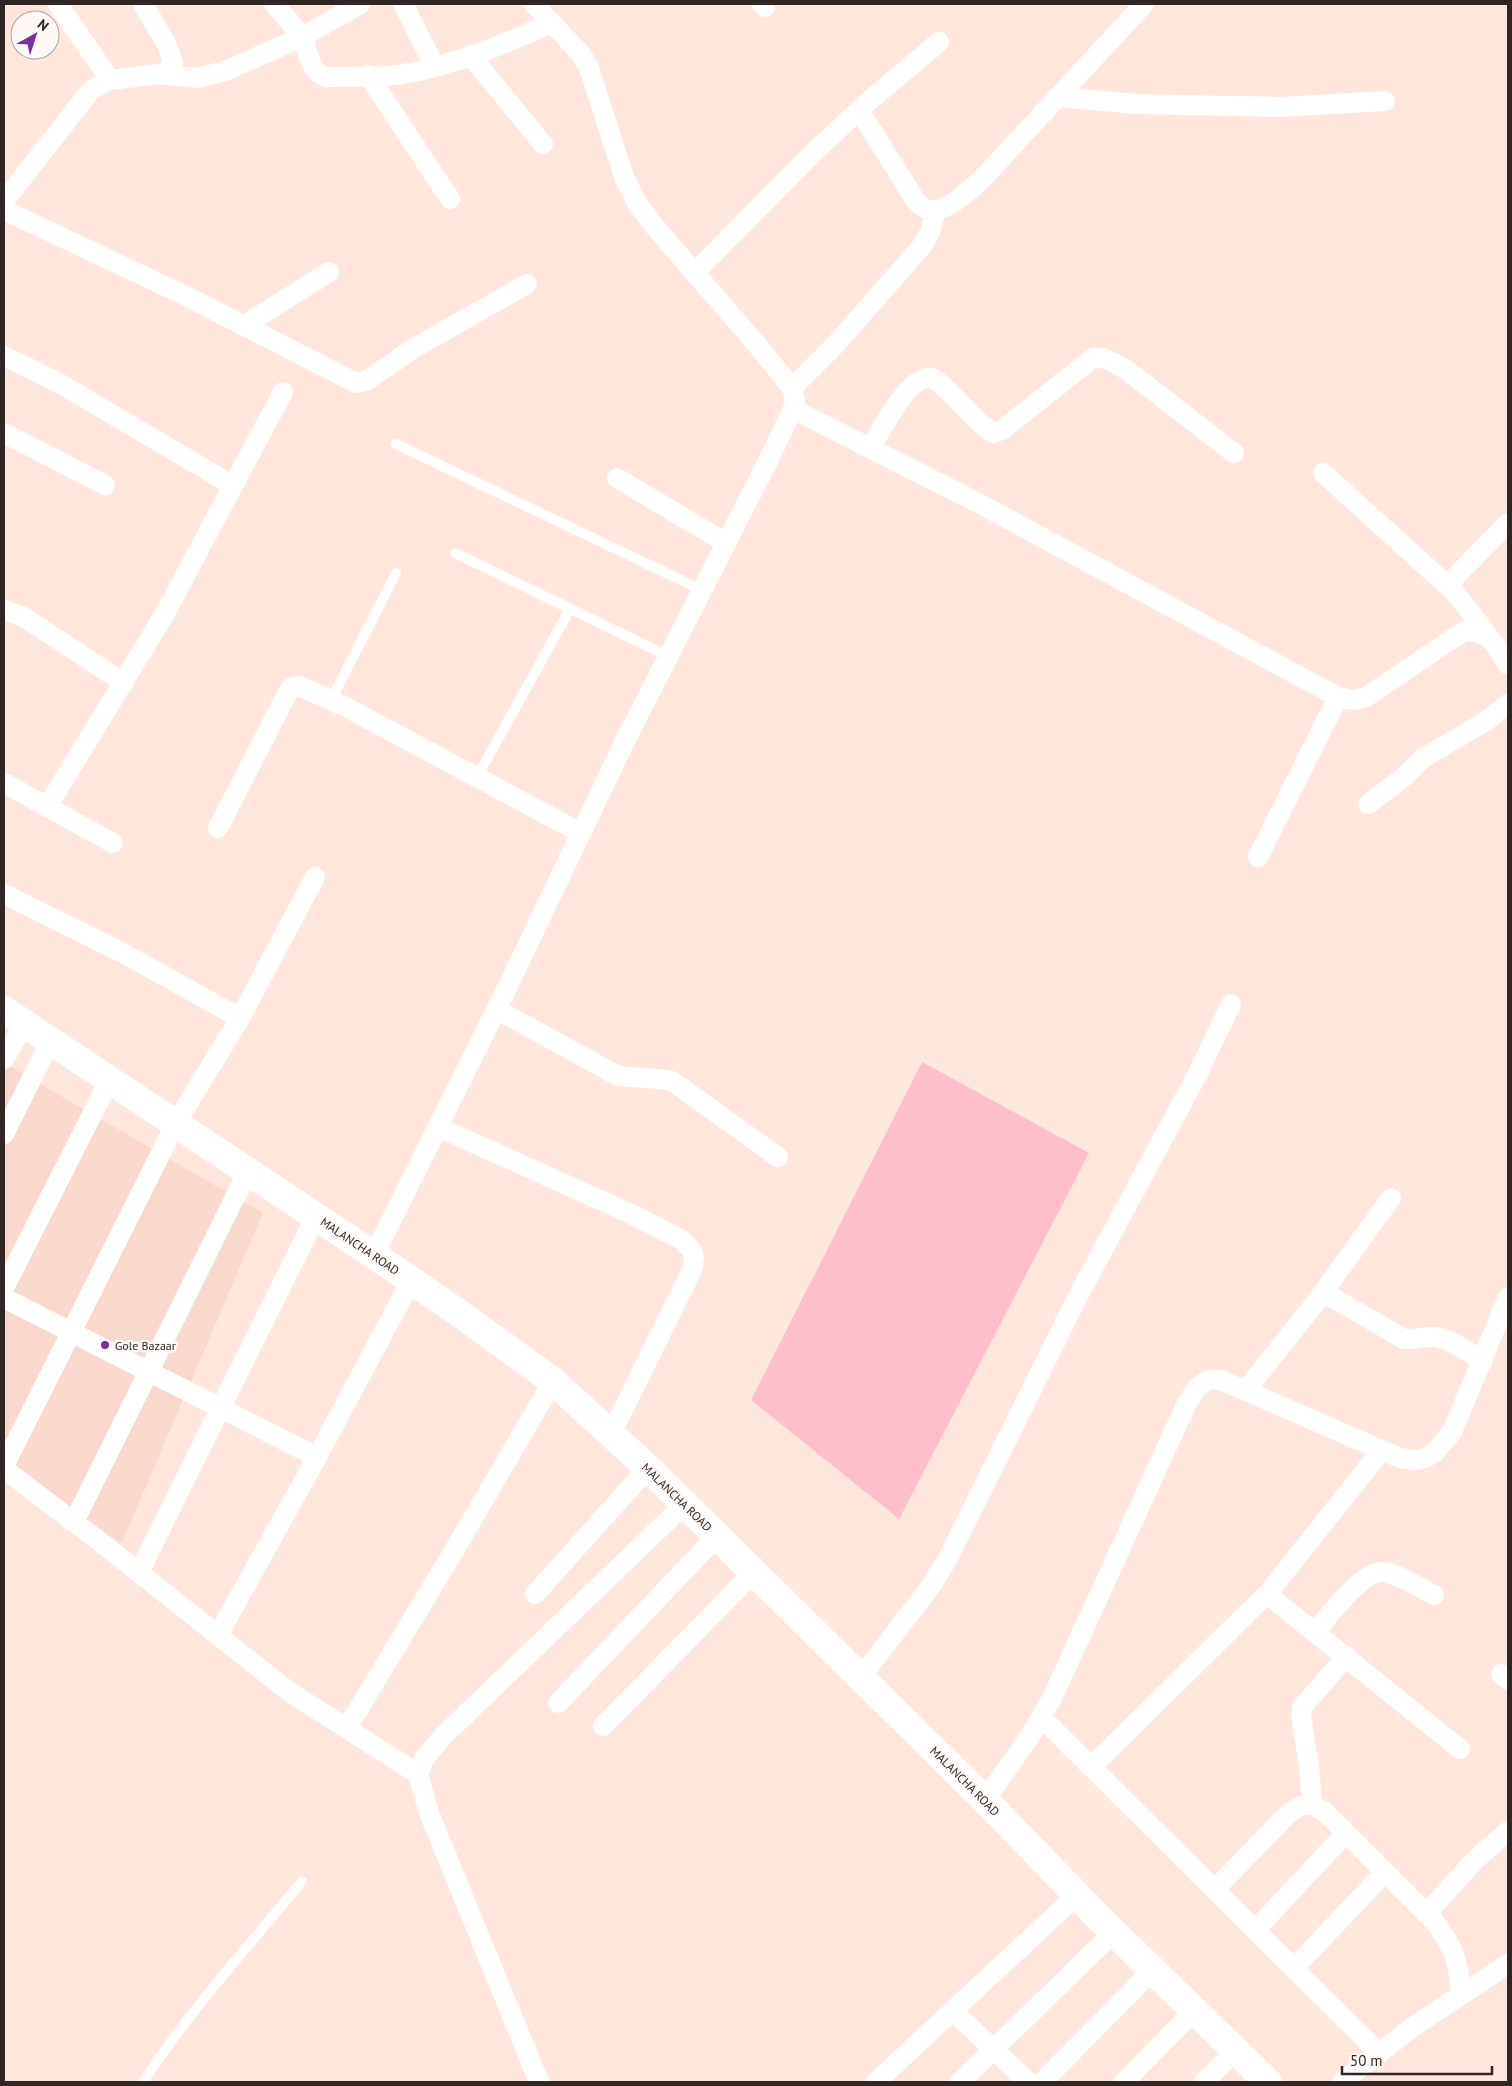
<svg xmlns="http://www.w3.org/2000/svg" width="1512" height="2086" viewBox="0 0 1512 2086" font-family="'PT Sans',sans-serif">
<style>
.built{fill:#f9d9cd}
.water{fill:#ffbecc}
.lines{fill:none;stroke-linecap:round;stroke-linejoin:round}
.lane{stroke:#fff;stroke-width:10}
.street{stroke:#fff;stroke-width:20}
.secondary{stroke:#fff;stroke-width:28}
.poi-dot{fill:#7830a3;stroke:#fef9f7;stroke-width:2}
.labels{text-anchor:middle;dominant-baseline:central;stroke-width:5;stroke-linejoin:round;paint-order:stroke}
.street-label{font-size:12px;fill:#302724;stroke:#fef9f7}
.poi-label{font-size:12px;fill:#302724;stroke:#fef9f7;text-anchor:start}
</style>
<rect width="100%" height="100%" fill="#ffe7de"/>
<path class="built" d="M 4,1063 L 263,1213 L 122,1543 L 4,1478 Z"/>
<path class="water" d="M 922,1062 L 1089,1153 L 899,1519 L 751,1400 Z"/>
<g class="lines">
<path class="lane" d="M 396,444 L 702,590
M 455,553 L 668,656
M 331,700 L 396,573
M 477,777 L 570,609
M 143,2082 C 189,2011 248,1947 302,1881"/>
<path class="street" d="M 58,4 L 110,80
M 274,4 C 283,15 295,26 302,38 C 310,53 308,71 326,77 C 351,76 378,78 403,74 C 455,65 504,44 552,23
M 403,4 L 435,67
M 762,4 L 765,7
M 470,55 L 543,144
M 159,74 L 197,78 L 225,71 L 302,37 L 360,4
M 368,75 L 450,199
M 1057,97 L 1137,104 L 1279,107 L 1385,101
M 859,110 L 917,203 C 922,207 928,211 935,210 C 949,209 970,190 981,180 L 1144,4
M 4,201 L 91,90 L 110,80 L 159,74 L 170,70 L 173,62 L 167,45 L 143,4
M 4,210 L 184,295 L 356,383 L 366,381 L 414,348 L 527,284
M 695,272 L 815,151 L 870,100 L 939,42
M 243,326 L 329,272
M 4,356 L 59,383 L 232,485
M 792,388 L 835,345 L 922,246 L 930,232 L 936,210
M 793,409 L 984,506 L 1338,697 L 1354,700 L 1366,697 L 1464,631 C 1492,631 1494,644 1508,665
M 4,433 L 105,485
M 871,448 C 880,432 909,373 932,378 C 935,379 940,383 942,385 C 960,400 973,420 993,433 L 1002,430 L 1093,358 L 1104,358 L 1124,368 L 1234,453
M 1323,473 L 1447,585 L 1457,595 L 1487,634
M 617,478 L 726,543
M 1447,585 L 1508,523
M 4,610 L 19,615 L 27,619 L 124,683
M 4,783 L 113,843
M 1368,804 L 1404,777 L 1423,758 L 1486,721 L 1508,704
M 47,807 L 163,617 L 283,392
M 218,828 L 287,694 L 292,687 L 299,686 L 344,706 L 581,833
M 1258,857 L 1338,697
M 4,894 L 123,953 L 240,1018
M 496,1009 L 618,1076 C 636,1078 654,1077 672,1081 L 778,1157
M 4,1059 L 25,1023
M 438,1127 L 629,1213 L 682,1240 L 691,1249 L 694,1257 L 692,1270 L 611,1434
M 4,1134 L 51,1040
M 374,1255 L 505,992 L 624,743 L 769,459 L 793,409 L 795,400 L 792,388 L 758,346 L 655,227 L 637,203 L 624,177 L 589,68 L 581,54 L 534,4
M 4,1288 L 110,1079
M 1323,1292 L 1404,1339 C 1415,1340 1425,1336 1436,1337 C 1452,1339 1469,1353 1483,1361
M 4,1298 L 317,1457
M 1246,1390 L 1316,1302 L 1391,1198
M 4,1466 L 176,1123 L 240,1018 L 315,877
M 4,1469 L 99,1541 L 288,1691 L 418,1774
M 74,1522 L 248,1171
M 139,1572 L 316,1216
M 535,1594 L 648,1468
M 1267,1594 L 1460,1749
M 1315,1632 C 1328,1617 1363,1569 1384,1572 C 1399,1574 1420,1588 1434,1595
M 218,1635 L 317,1457 L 411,1281
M 1501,1674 L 1508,1680
M 861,1677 L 931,1586 L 949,1556 L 1077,1298 L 1196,1077 L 1231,1004
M 558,1703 L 717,1536
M 1041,1717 L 1379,2053
M 603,1726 L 754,1572
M 347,1728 L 455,1549 L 553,1381
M 1091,1767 L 1267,1594 L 1382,1450
M 985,1800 L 1030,1736 L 1053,1696 L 1186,1405 L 1196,1389 L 1204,1382 L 1212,1379 L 1221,1380 L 1400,1458 L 1415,1460 L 1425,1458 L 1434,1453 L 1452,1432 L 1508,1297
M 1312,1804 L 1309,1767 L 1301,1715 L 1302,1707 L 1347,1656
M 1215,1889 L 1288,1814 L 1300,1806 L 1312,1804 L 1326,1813 L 1434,1921 C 1455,1950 1458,1959 1461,1994
M 1426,1914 L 1475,1860 L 1508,1831
M 1255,1930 L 1346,1833
M 1294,1968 L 1385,1872
M 953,2011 L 1028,2082
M 539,2082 L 429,1813 L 418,1774 L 424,1759 L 442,1737 L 685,1504
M 876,2082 L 1077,1895
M 960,2082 L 1114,1932
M 1042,2082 L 1153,1970
M 1124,2082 L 1194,2011
M 1204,2082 L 1236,2050
M 1342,2082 L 1414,2026 L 1508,1964"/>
<path class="secondary" d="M 4,1010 L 374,1255 L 456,1311 L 553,1381 L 648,1468 L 985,1800 L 1101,1920 L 1268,2082"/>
</g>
<circle class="poi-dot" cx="105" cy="1345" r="5"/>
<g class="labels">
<g class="street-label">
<text transform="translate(360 1246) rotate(34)">MALANCHA ROAD</text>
<text transform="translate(677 1497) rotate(44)">MALANCHA ROAD</text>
<text transform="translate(965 1781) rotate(45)">MALANCHA ROAD</text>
</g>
<g class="poi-label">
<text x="115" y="1345">Gole Bazaar</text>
</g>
</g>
<rect width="1512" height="2086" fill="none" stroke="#302724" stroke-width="10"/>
<g transform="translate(35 35) rotate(39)"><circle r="24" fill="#fef9f7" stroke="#aca5a3"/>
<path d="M0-4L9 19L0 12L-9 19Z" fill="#7830a3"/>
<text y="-8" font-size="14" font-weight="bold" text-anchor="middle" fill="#302724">N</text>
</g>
<path d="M1342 2066v8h150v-8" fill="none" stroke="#302724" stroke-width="2.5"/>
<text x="1350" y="2066" font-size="15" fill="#302724" stroke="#fef9f7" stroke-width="4" paint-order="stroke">50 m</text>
</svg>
